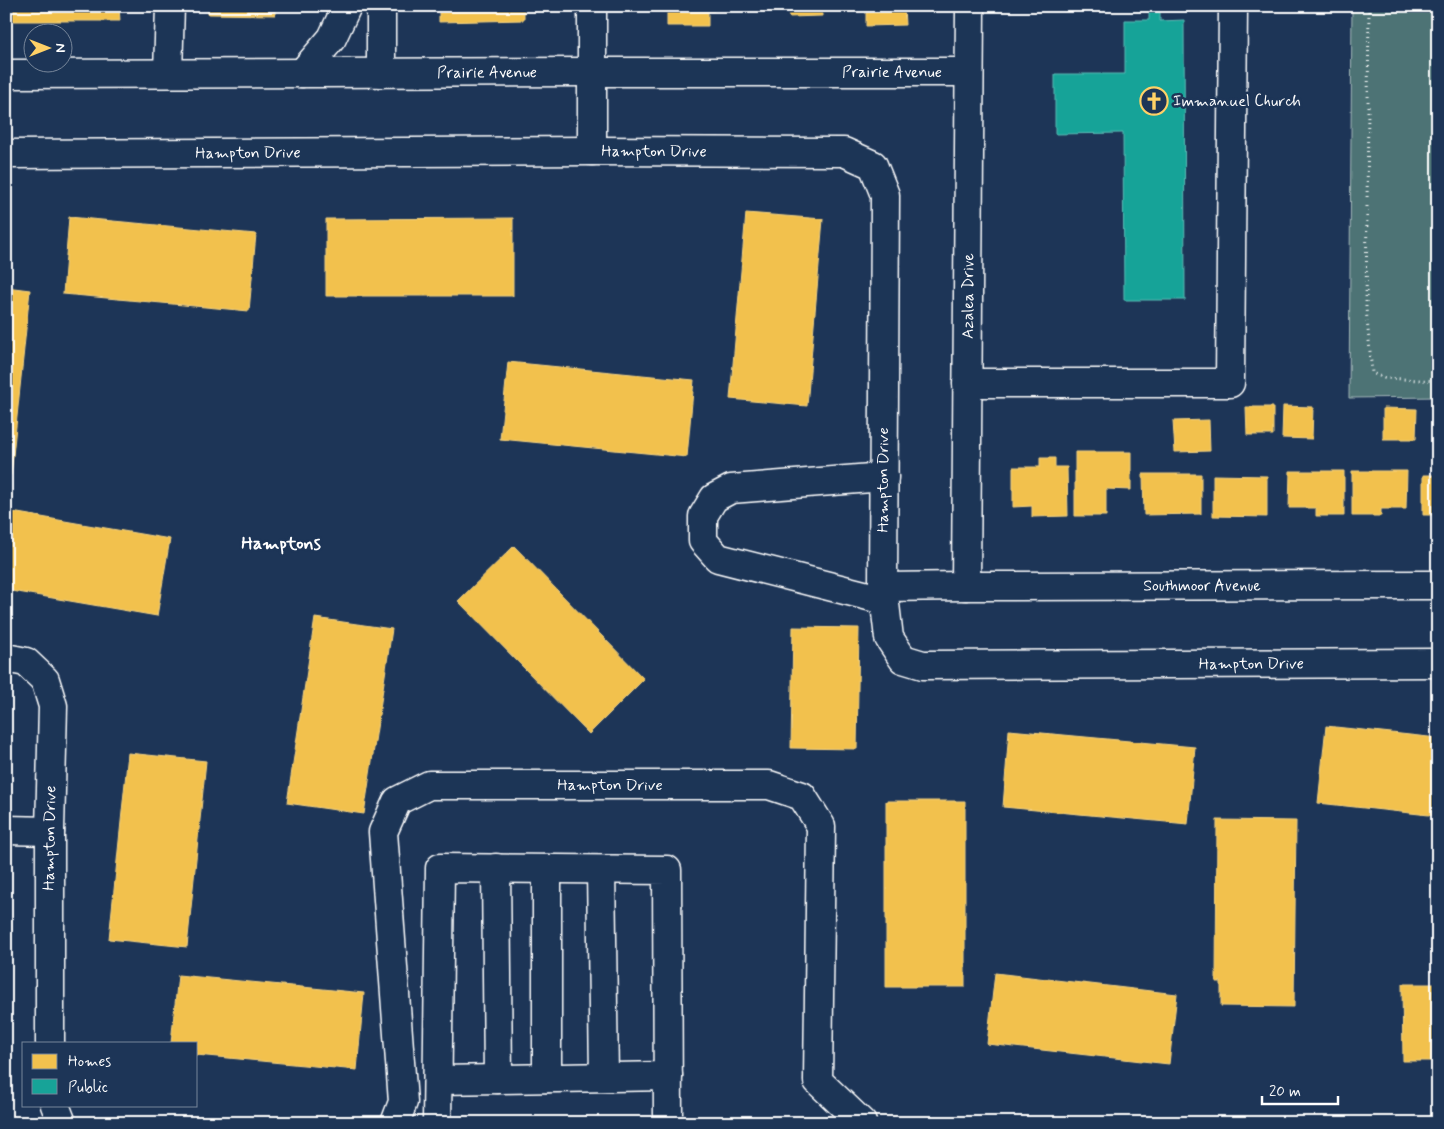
<svg xmlns="http://www.w3.org/2000/svg" width="1444" height="1129" viewBox="0 0 1444 1129" font-family="Mynerve,sans-serif">
<style>
.green{fill:#4d7375;stroke:#a6b9ba}
.homes{fill:#f2c14e;stroke:#f6d483}
.public{fill:#17a398;stroke:#5dbfb7}
.lines{fill:none;stroke-linecap:round;stroke-linejoin:round}
.minor-casing{stroke:#fff;stroke-width:31}
.path{stroke:#fff;stroke-width:3;stroke-dasharray:1 4;stroke-linecap:butt}
.minor{stroke:#1d3557;stroke-width:28}
.labels{text-anchor:middle;dominant-baseline:central;stroke-width:5;stroke-linejoin:round;paint-order:stroke}
.street-label{font-size:16px;fill:#fff;stroke:#1d3557}
.poi-label{font-size:16px;fill:#fff;stroke:#1d3557;text-anchor:start}
.neighbourhood-label{font-size:18px;font-weight:bold;fill:#fff;stroke:#1d3557}
</style>
<rect width="100%" height="100%" fill="#1d3557"/>
<filter id="ink" filterUnits="userSpaceOnUse"><feTurbulence type="fractalNoise" baseFrequency=".02" numOctaves="2"/><feDisplacementMap in="SourceGraphic" scale="10" xChannelSelector="R" yChannelSelector="G"/><feConvolveMatrix kernelMatrix="1 2 1 2 8 2 1 2 1" color-interpolation-filters="sRGB"/></filter>
<g filter="url(#ink)">
<path class="green" d="M 1352,6 L 1438,6 L 1438,397 L 1349,398 Z"/>
<path class="homes" d="M 6,6 L 119,6 L 120,21 L 6,21 Z
M 208,6 L 275,6 L 275,15 L 208,14 Z
M 439,6 L 524,6 L 524,20 L 439,22 Z
M 667,6 L 714,6 L 714,11 L 708,11 L 708,26 L 667,26 Z
M 788,6 L 822,6 L 822,16 L 789,17 Z
M 866,6 L 904,6 L 905,25 L 866,26 Z
M 746,213 L 823,219 L 807,406 L 730,399 Z
M 69,217 L 256,234 L 249,311 L 63,294 Z
M 513,218 L 513,296 L 326,296 L 326,219 Z
M 6,287 L 30,290 L 11,475 L 6,475 Z
M 508,362 L 694,380 L 687,457 L 500,439 Z
M 1283,406 L 1313,407 L 1312,439 L 1282,438 Z
M 1246,407 L 1273,407 L 1273,435 L 1247,435 Z
M 1383,408 L 1417,409 L 1416,439 L 1383,439 Z
M 1209,420 L 1210,451 L 1175,452 L 1173,421 Z
M 1075,452 L 1131,452 L 1131,490 L 1106,489 L 1106,516 L 1075,516 Z
M 1040,458 L 1055,458 L 1055,467 L 1067,467 L 1068,516 L 1032,517 L 1032,506 L 1013,507 L 1013,467 L 1040,467 Z
M 1290,471 L 1344,471 L 1344,516 L 1316,516 L 1316,508 L 1289,508 Z
M 1352,471 L 1407,471 L 1406,509 L 1381,509 L 1381,516 L 1352,516 Z
M 1143,474 L 1201,474 L 1201,514 L 1144,515 Z
M 1213,475 L 1267,476 L 1267,517 L 1213,516 Z
M 1423,475 L 1438,475 L 1438,515 L 1423,515 Z
M 6,511 L 170,539 L 157,616 L 6,590 Z
M 514,546 L 644,679 L 589,734 L 458,601 Z
M 315,618 L 392,629 L 364,814 L 287,803 Z
M 793,627 L 859,628 L 857,749 L 791,748 Z
M 1326,726 L 1438,738 L 1438,816 L 1318,803 Z
M 1009,730 L 1195,747 L 1188,824 L 1003,807 Z
M 128,753 L 206,761 L 187,947 L 109,939 Z
M 886,801 L 965,801 L 965,987 L 886,987 Z
M 1217,820 L 1296,821 L 1294,1007 L 1221,1006 L 1221,982 L 1216,982 Z
M 995,973 L 1177,994 L 1169,1064 L 987,1044 Z
M 178,975 L 364,993 L 357,1070 L 196,1055 L 196,1043 L 171,1043 Z
M 1402,984 L 1438,984 L 1438,1061 L 1403,1061 Z"/>
<path class="public" d="M 1149,6 L 1160,6 L 1160,21 L 1184,20 L 1185,300 L 1124,300 L 1123,133 L 1055,134 L 1055,74 L 1125,74 L 1125,20 L 1149,20 Z"/>
<g class="lines">
<g class="minor-casing">
<g id="minor">
<path d="M 381,6 L 381,73"/>
<path d="M 168,73 L 170,6"/>
<path d="M 302,73 L 332,38 L 347,6"/>
<path id="s1" d="M 6,74 L 592,72 L 969,72"/>
<path d="M 592,151 L 592,6"/>
<path id="s2" d="M 6,154 L 592,151 L 844,152 L 873,165 L 885,195 L 883,587 L 889,638 L 903,659 L 923,665 L 1438,663"/>
<path d="M 967,383 L 1230,383 L 1233,6"/>
<path d="M 884,477 L 731,489 L 714,498 L 703,516 L 703,541 L 718,558 L 884,600"/>
<path id="s3" d="M 966,586 L 970,6"/>
<path id="s4" d="M 883,587 L 966,586 L 1438,585"/>
<path d="M 6,658 L 26,662 L 45,680 L 53,706 L 50,831 L 50,1043"/>
<path d="M 6,830 L 50,831"/>
<path d="M 496,868 L 498,1079"/>
<path d="M 547,869 L 547,1078"/>
<path d="M 601,870 L 604,1077"/>
<path d="M 438,1080 L 668,1076"/>
<path d="M 55,1105 L 62,1123"/>
<path id="s5" d="M 395,1123 L 403,1102 L 383,832 L 397,801 L 429,785 L 769,785 L 802,796 L 821,826 L 818,1081 L 862,1123"/>
<path d="M 437,1123 L 440,868 L 667,870 L 668,1123"/>
</g>
</g>
<path class="path" d="M 1369,6 L 1366,308 L 1372,373 L 1384,378 L 1438,381"/>
<use href="#minor" class="minor"/>
</g>
</g>
<defs>
<g id="church-ring" transform="scale(1.4375)"><circle r="9.5" fill="#1d3557" stroke="#ffd166" stroke-width="1.5"/><path d="M-1.2-6h2.4v3.5h3.3v2.4h-3.3V6h-2.4V-.1h-3.3v-2.4h3.3Z" fill="#ffd166"/></g>
</defs>
<g fill-rule="evenodd">
<use href="#church-ring" x="1154" y="101"/>
</g>
<g class="labels">
<g class="street-label">
<text stroke="none"><textPath href="#s1" startOffset="481">Prairie Avenue</textPath></text>
<text stroke="none"><textPath href="#s1" startOffset="886">Prairie Avenue</textPath></text>
<text stroke="none"><textPath href="#s2" startOffset="648">Hampton Drive</textPath></text>
<text stroke="none"><textPath href="#s2" startOffset="242">Hampton Drive</textPath></text>
<text stroke="none"><textPath href="#s3" startOffset="290">Azalea Drive</textPath></text>
<text transform="translate(883 480) rotate(-90)">Hampton Drive</text>
<text stroke="none"><textPath href="#s4" startOffset="319">Southmoor Avenue</textPath></text>
<text stroke="none"><textPath href="#s2" startOffset="1720">Hampton Drive</textPath></text>
<text stroke="none"><textPath href="#s5" startOffset="544">Hampton Drive</textPath></text>
<text transform="translate(50 838) rotate(-89)">Hampton Drive</text>
</g>
<g class="poi-label">
<text x="1173" y="101">Immanuel Church</text>
</g>
<g class="neighbourhood-label">
<text x="281" y="544">Hamptons</text>
</g>
</g>
<rect width="1444" height="1129" fill="none" stroke="#1d3557" stroke-width="25"/>
<rect x="12" y="12" width="1419" height="1104" fill="none" stroke="#fff" stroke-width="2" filter="url(#ink)"/>
<rect x="22" y="1042" width="175" height="65" fill="#1d3557" stroke="#77869a"/>
<rect x="32" y="1054" width="25" height="15" fill="#f2c14e" stroke="#77869a"/>
<text x="68" y="1066" font-size="15" fill="#ffffff">Homes</text>
<rect x="32" y="1079" width="25" height="15" fill="#17a398" stroke="#77869a"/>
<text x="68" y="1092" font-size="15" fill="#ffffff">Public</text>
<g transform="translate(48 48) rotate(90)"><circle r="24" fill="#1d3557" stroke="#77869a"/>
<path d="M0-4L9 19L0 12L-9 19Z" fill="#ffd166"/>
<text y="-8" font-size="14" font-weight="bold" text-anchor="middle" fill="#ffffff">N</text>
</g>
<path d="M1262 1096v8h76v-8" fill="none" stroke="#ffffff" stroke-width="2.5"/>
<text x="1269" y="1096" font-size="15" fill="#ffffff" stroke="#1d3557" stroke-width="4" paint-order="stroke">20 m</text>
</svg>
